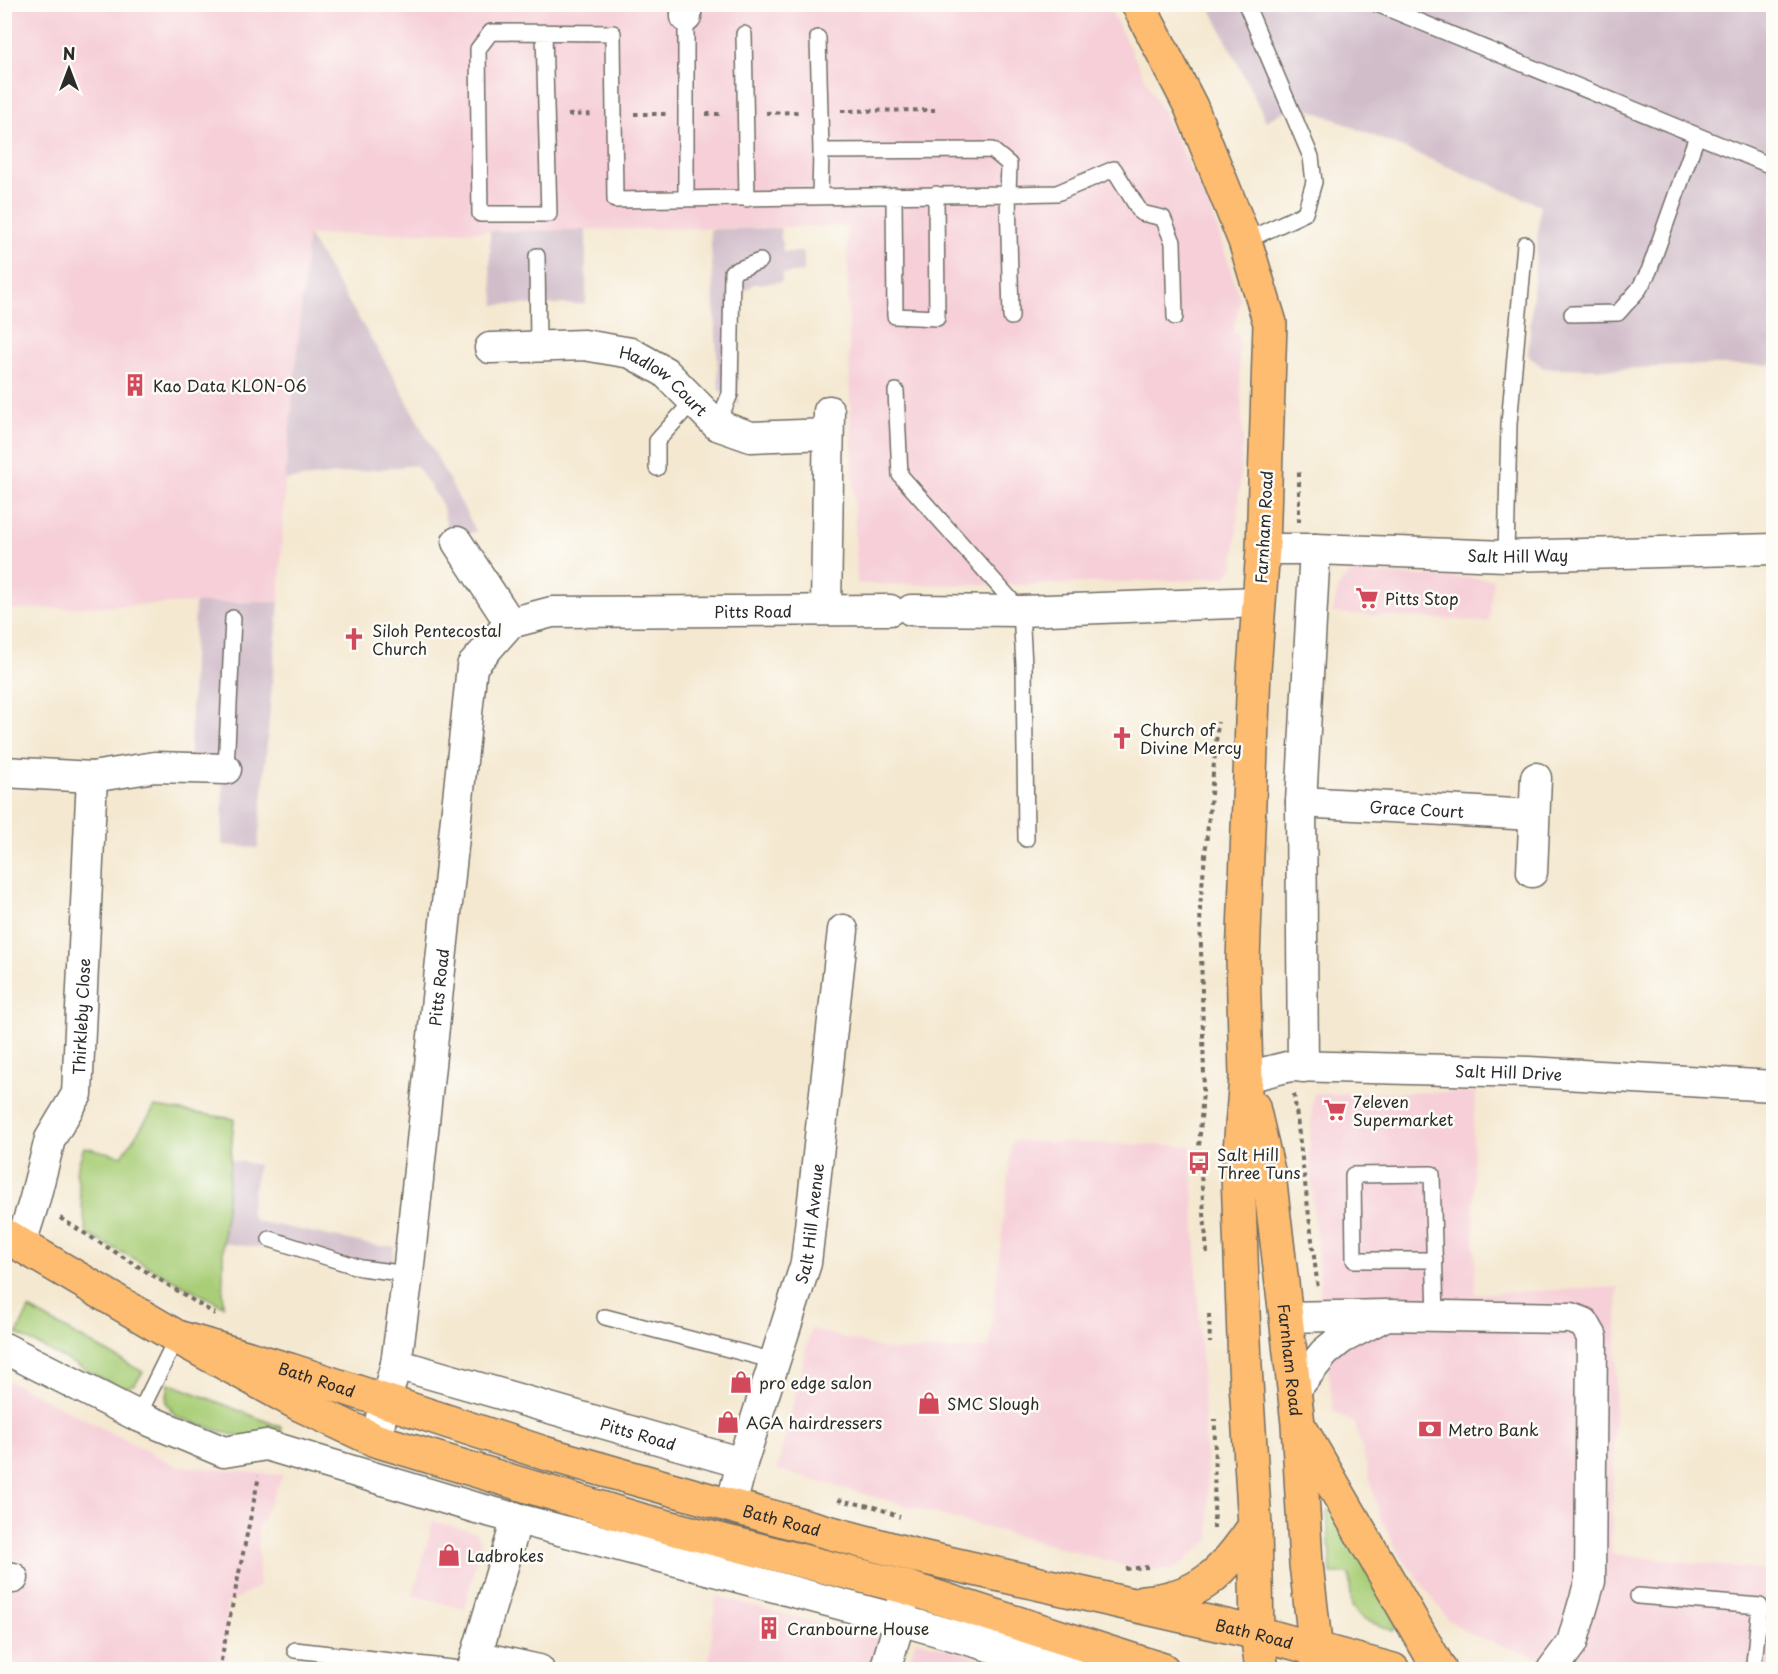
<svg xmlns="http://www.w3.org/2000/svg" width="1778" height="1674" viewBox="0 0 1778 1674" font-family="'Playpen Sans',sans-serif">
<style>
.built{fill:#f6cfd8}
.industrial{fill:#d1bdca}
.green{fill:#a9ce77;stroke:#6a7c51;stroke-width:1.5}
.lines{fill:none;stroke-linecap:round;stroke-linejoin:round}
.lane-casing{stroke:#716d65;stroke-width:18}
.street-casing{stroke:#716d65;stroke-width:33}
.primary-casing{stroke:#716d65;stroke-width:36}
.path{stroke:#716d65;stroke-width:4;stroke-dasharray:4.5 4.5;stroke-linecap:butt}
.lane{stroke:#fff;stroke-width:15}
.street{stroke:#fff;stroke-width:30}
.primary{stroke:#fdbc6f;stroke-width:33}
.labels{text-anchor:middle;dominant-baseline:central;stroke-width:5;stroke-linejoin:round;paint-order:stroke}
.street-label{font-size:16px;fill:#2b2b2b;stroke:#fdfcf7}
.poi-label{font-size:16px;fill:#2b2b2b;stroke:#fdfcf7;text-anchor:start}
</style>
<rect width="100%" height="100%" fill="#fdfcf7"/>
<filter id="ink" filterUnits="userSpaceOnUse"><feTurbulence type="fractalNoise" baseFrequency=".0167" numOctaves="2"/><feDisplacementMap in="SourceGraphic" scale="12" xChannelSelector="R" yChannelSelector="G"/><feConvolveMatrix kernelMatrix="1 2 1 2 8 2 1 2 1" color-interpolation-filters="sRGB"/></filter>
<filter id="wash" filterUnits="userSpaceOnUse"><feTurbulence type="fractalNoise" baseFrequency=".008" numOctaves="4" result="noise"/><feDisplacementMap in="SourceGraphic" scale="24" xChannelSelector="R" yChannelSelector="G"/><feGaussianBlur stdDeviation="1.35" result="paint"/><feColorMatrix in="noise" values="0 0 0 0 0 0 0 0 0 0 0 0 0 0 0 0 0 1.4 0 .05"/><feComposite in="paint" operator="in"/></filter>
<g filter="url(#wash)">
<rect width="100%" height="100%" fill="#f4e8d0"/>
<path class="built" d="M 4,5 L 1108,5 L 1210,206 L 1240,300 L 1233,332 L 1238,333 L 1243,438 L 1234,567 L 1225,577 L 1188,580 L 1015,585 L 857,584 L 850,399 L 847,226 L 490,231 L 308,235 L 285,480 L 279,602 L 195,603 L 5,610 Z
M 1351,573 L 1493,579 L 1489,622 L 1333,613 L 1338,588 L 1342,581 Z
M 1476,1092 L 1473,1131 L 1475,1294 L 1618,1287 L 1611,1554 L 1773,1571 L 1773,1669 L 1568,1669 L 1469,1634 L 1448,1619 L 1398,1552 L 1380,1517 L 1355,1423 L 1333,1411 L 1320,1289 L 1309,1154 L 1313,1094 Z
M 1012,1141 L 1191,1146 L 1210,1540 L 1173,1570 L 1141,1570 L 777,1470 L 811,1329 L 893,1351 L 989,1348 Z
M 4,1378 L 176,1466 L 283,1475 L 258,1529 L 259,1586 L 227,1604 L 227,1669 L 5,1669 Z
M 433,1521 L 476,1533 L 481,1542 L 464,1609 L 413,1595 Z
M 716,1596 L 884,1640 L 879,1669 L 708,1670 Z
M 915,1640 L 1024,1669 L 907,1670 Z"/>
<path class="industrial" d="M 1209,5 L 1773,5 L 1773,363 L 1769,365 L 1701,365 L 1618,369 L 1543,368 L 1528,355 L 1540,205 L 1297,104 L 1266,121 Z
M 780,228 L 783,252 L 804,252 L 804,272 L 782,274 L 782,282 L 753,284 L 732,304 L 739,405 L 719,390 L 710,229 Z
M 586,230 L 586,304 L 495,305 L 490,268 L 490,231 Z
M 308,235 L 396,380 L 476,531 L 450,541 L 442,504 L 416,465 L 285,480 Z
M 279,602 L 258,848 L 222,845 L 223,780 L 189,778 L 195,603 Z
M 231,1160 L 258,1165 L 250,1213 L 256,1221 L 378,1246 L 394,1246 L 393,1273 L 378,1262 L 223,1243 Z"/>
<path class="green" d="M 155,1107 L 234,1119 L 223,1243 L 223,1306 L 87,1234 L 76,1171 L 84,1147 L 122,1156 Z
M 29,1309 L 143,1372 L 135,1384 L 122,1389 L 17,1334 Z
M 169,1383 L 281,1427 L 282,1436 L 240,1437 L 176,1417 L 166,1402 Z
M 1338,1508 L 1398,1626 L 1394,1631 L 1363,1619 L 1352,1607 L 1349,1574 L 1331,1574 L 1327,1511 Z"/>
</g>
<g filter="url(#ink)">
<g class="lines">
<g class="lane-casing">
<path id="lane" d="M 1377,4 L 1774,167
M 686,17 L 686,198
M 544,33 L 549,214 L 480,214 L 478,49 L 491,32 L 613,33 L 615,200 L 1008,194 L 1009,164 L 992,150 L 821,151 L 820,196
M 744,34 L 747,199
M 818,38 L 821,151
M 894,195 L 895,316 L 937,318 L 936,194
M 1245,241 L 1305,213 L 1314,182 L 1311,157 L 1246,4
M 537,256 L 538,347
M 1572,314 L 1618,313 L 1639,289 L 1649,271 L 1697,136
M 1011,317 L 1008,194 L 1057,193 L 1114,169 L 1141,213 L 1163,218 L 1173,242 L 1175,317
M 896,391 L 900,475 L 1021,611 L 1024,665 L 1026,839
M 717,425 L 730,394 L 732,272 L 760,261
M 657,468 L 657,441 L 693,401
M 1506,556 L 1509,424 L 1525,244
M 226,769 L 233,618
M 270,1239 L 361,1268 L 408,1274
M 1435,1260 L 1354,1260 L 1353,1175 L 1432,1174 L 1436,1316
M 605,1317 L 775,1361
M 138,1416 L 177,1337
M 1638,1596 L 1760,1606 L 1754,1663
M 295,1650 L 469,1670"/>
</g>
<g class="street-casing">
<g id="street">
<path d="M 686,4 L 686,17"/>
<path id="s1" d="M 490,348 L 584,345 L 631,353 L 665,372 L 717,425 L 751,437 L 828,434"/>
<path d="M 457,542 L 510,623"/>
<path id="s2" d="M 1263,549 L 1315,549 L 1506,556 L 1774,549"/>
<path d="M 826,609 L 829,411"/>
<path d="M 911,610 L 1021,611 L 1259,602"/>
<path d="M 4,772 L 92,777 L 155,767 L 226,769"/>
<path id="s3" d="M 1301,802 L 1533,815"/>
<path d="M 1532,872 L 1536,778"/>
<path d="M 1303,1067 L 1301,802 L 1315,549"/>
<path id="s4" d="M 1246,1077 L 1291,1066 L 1529,1072 L 1774,1086"/>
<path id="s5" d="M 21,1243 L 34,1202 L 50,1139 L 77,1094 L 92,777"/>
<path d="M 1286,1317 L 1386,1315 L 1571,1318 L 1584,1323 L 1592,1337 L 1590,1581 L 1572,1643 L 1552,1670"/>
<path d="M 4,1348 L 138,1416 L 224,1452 L 266,1445 L 473,1507 L 900,1620 L 1072,1670"/>
<path id="s6" d="M 396,1364 L 742,1463"/>
<path d="M 1294,1391 L 1324,1353 L 1341,1339 L 1381,1318"/>
<path id="s7" d="M 375,1440 L 396,1364 L 408,1274 L 472,666 L 510,623 L 552,612 L 890,610"/>
<path id="s8" d="M 731,1506 L 742,1463 L 806,1263 L 843,930"/>
<path d="M 4,1577 L 13,1578"/>
<path d="M 476,1656 L 539,1670"/>
<path d="M 472,1670 L 512,1536 L 515,1517"/>
<path d="M 885,1670 L 900,1620 L 903,1600"/>
</g>
</g>
<g class="primary-casing">
<g id="primary">
<path d="M 1138,4 L 1191,107 L 1245,241 L 1270,323 L 1263,549 L 1254,670 L 1243,960 L 1246,1077 L 1238,1174 L 1245,1366 L 1255,1526 L 1257,1633 L 1262,1670"/>
<path id="s9" d="M 1253,1107 L 1269,1175 L 1286,1317 L 1298,1424 L 1306,1564 L 1318,1669"/>
<path d="M 4,1235 L 177,1337 L 299,1404 L 375,1440 L 644,1521 L 905,1587 L 1163,1670"/>
<path id="s10" d="M 177,1337 L 290,1370 L 544,1453 L 731,1506 L 917,1556 L 1257,1633 L 1393,1670"/>
<path d="M 1302,1431 L 1440,1670"/>
<path d="M 1143,1602 C 1202,1598 1223,1571 1255,1526"/>
</g>
</g>
<path class="path" d="M 841,111 L 935,110
M 766,113 L 798,112
M 634,114 L 666,114
M 706,114 L 723,114
M 568,115 L 594,114
M 1299,522 L 1299,472
M 1294,1094 L 1318,1289
M 60,1218 L 215,1314
M 1207,1253 L 1199,1147 L 1204,1077 L 1200,907 L 1218,722
M 1209,1314 L 1210,1343
M 838,1500 L 875,1507 L 900,1517
M 1214,1529 L 1215,1419
M 1126,1569 L 1148,1567
M 219,1670 L 259,1476"/>
<use href="#lane" class="lane"/>
<use href="#street" class="street"/>
<use href="#primary" class="primary"/>
</g>
</g>
<defs>
<g id="building-bare" transform="scale(1.8)"><path d="M-4-6H4V6H1V3H-1V6H-4ZM-2.5-4.3h1.7v1.8h-1.7ZM.8-4.3h1.7v1.8H.8ZM-2.5-1h1.7V.8h-1.7ZM.8-1h1.7V.8H.8Z" fill="#d1495b" stroke="#fdfcf7" stroke-width="2.5" paint-order="stroke"/></g>
<g id="supermarket-bare" transform="scale(1.8)"><path d="M-6-5.5h2.5l.6 2H6L4.5 2H-2.5L-4.4-4H-6ZM-1.5 3.2a1.3 1.3 0 1 0 .1 0ZM3 3.2a1.3 1.3 0 1 0 .1 0Z" fill="#d1495b" stroke="#fdfcf7" stroke-width="2.5" paint-order="stroke"/></g>
<g id="church-bare" transform="scale(1.8)"><path d="M-1.2-6h2.4v3.5h3.3v2.4h-3.3V6h-2.4V-.1h-3.3v-2.4h3.3Z" fill="#d1495b" stroke="#fdfcf7" stroke-width="2.5" paint-order="stroke"/></g>
<g id="bus-bare" transform="scale(1.8)"><path d="M-5-6H5V4H4V6H2V4H-2V6H-4V4H-5ZM-3.5-4V0h7V-4ZM-3.5 1.2v1.5H-2V1.2ZM2 1.2v1.5H3.5V1.2Z" fill="#d1495b" stroke="#fdfcf7" stroke-width="2.5" paint-order="stroke"/></g>
<g id="shop-bare" transform="scale(1.8)"><path d="M-5-2.5h2.3a2.7 3.5 0 0 1 5.4 0H5L5.5 6h-11ZM-1.5-2.5h3a1.5 2.3 0 0 0-3 0Z" fill="#d1495b" stroke="#fdfcf7" stroke-width="2.5" paint-order="stroke"/></g>
<g id="bank-bare" transform="scale(1.8)"><path d="M-6-4H6V4H-6ZM0-2.3a2.3 2.3 0 1 0 0 4.6a2.3 2.3 0 1 0 0-4.6Z" fill="#d1495b" stroke="#fdfcf7" stroke-width="2.5" paint-order="stroke"/></g>
</defs>
<g fill-rule="evenodd">
<use href="#building-bare" x="135" y="385"/>
<use href="#supermarket-bare" x="1367" y="598"/>
<use href="#church-bare" x="354" y="639"/>
<use href="#church-bare" x="1122" y="738"/>
<use href="#supermarket-bare" x="1335" y="1110"/>
<use href="#bus-bare" x="1199" y="1163"/>
<use href="#shop-bare" x="741" y="1382"/>
<use href="#shop-bare" x="929" y="1403"/>
<use href="#shop-bare" x="728" y="1422"/>
<use href="#bank-bare" x="1430" y="1429"/>
<use href="#shop-bare" x="449" y="1555"/>
<use href="#building-bare" x="769" y="1628"/>
</g>
<g class="labels">
<g class="street-label">
<text stroke="none"><textPath href="#s1" startOffset="184">Hadlow Court</textPath></text>
<text transform="translate(1263 527) rotate(-87)">Farnham Road</text>
<text stroke="none"><textPath href="#s2" startOffset="255">Salt Hill Way</textPath></text>
<text stroke="none"><textPath href="#s7" startOffset="1083">Pitts Road</textPath></text>
<text stroke="none"><textPath href="#s3" startOffset="116">Grace Court</textPath></text>
<text stroke="none"><textPath href="#s7" startOffset="458">Pitts Road</textPath></text>
<text stroke="none"><textPath href="#s5" startOffset="238">Thirkleby Close</textPath></text>
<text stroke="none"><textPath href="#s4" startOffset="264">Salt Hill Drive</textPath></text>
<text stroke="none"><textPath href="#s8" startOffset="294">Salt Hill Avenue</textPath></text>
<text stroke="none"><textPath href="#s9" startOffset="256">Farnham Road</textPath></text>
<text stroke="none"><textPath href="#s10" startOffset="146">Bath Road</textPath></text>
<text stroke="none"><textPath href="#s6" startOffset="252">Pitts Road</textPath></text>
<text stroke="none"><textPath href="#s10" startOffset="632">Bath Road</textPath></text>
<text stroke="none"><textPath href="#s10" startOffset="1118">Bath Road</textPath></text>
</g>
<g class="poi-label">
<text x="153" y="385">Kao Data KLON-06</text>
<text x="1385" y="598">Pitts Stop</text>
<text x="372" y="630">Siloh Pentecostal<tspan x="372" dy="18">Church</tspan></text>
<text x="1140" y="729">Church of<tspan x="1140" dy="18">Divine Mercy</tspan></text>
<text x="1353" y="1101">7eleven<tspan x="1353" dy="18">Supermarket</tspan></text>
<text x="1217" y="1154">Salt Hill<tspan x="1217" dy="18">Three Tuns</tspan></text>
<text x="759" y="1382">pro edge salon</text>
<text x="947" y="1403">SMC Slough</text>
<text x="746" y="1422">AGA hairdressers</text>
<text x="1448" y="1429">Metro Bank</text>
<text x="467" y="1555">Ladbrokes</text>
<text x="787" y="1628">Cranbourne House</text>
</g>
</g>
<rect width="1778" height="1674" fill="none" stroke="#fdfcf7" stroke-width="24"/>
<g transform="translate(69 69)" stroke="#fdfcf7" stroke-width="4.5" paint-order="stroke">
<path d="M0-4.5L10 22L0 15L-10 22Z" fill="#2b2b2b"/>
<text y="-9" font-size="16" font-weight="bold" text-anchor="middle" fill="#2b2b2b">N</text>
</g>
</svg>
